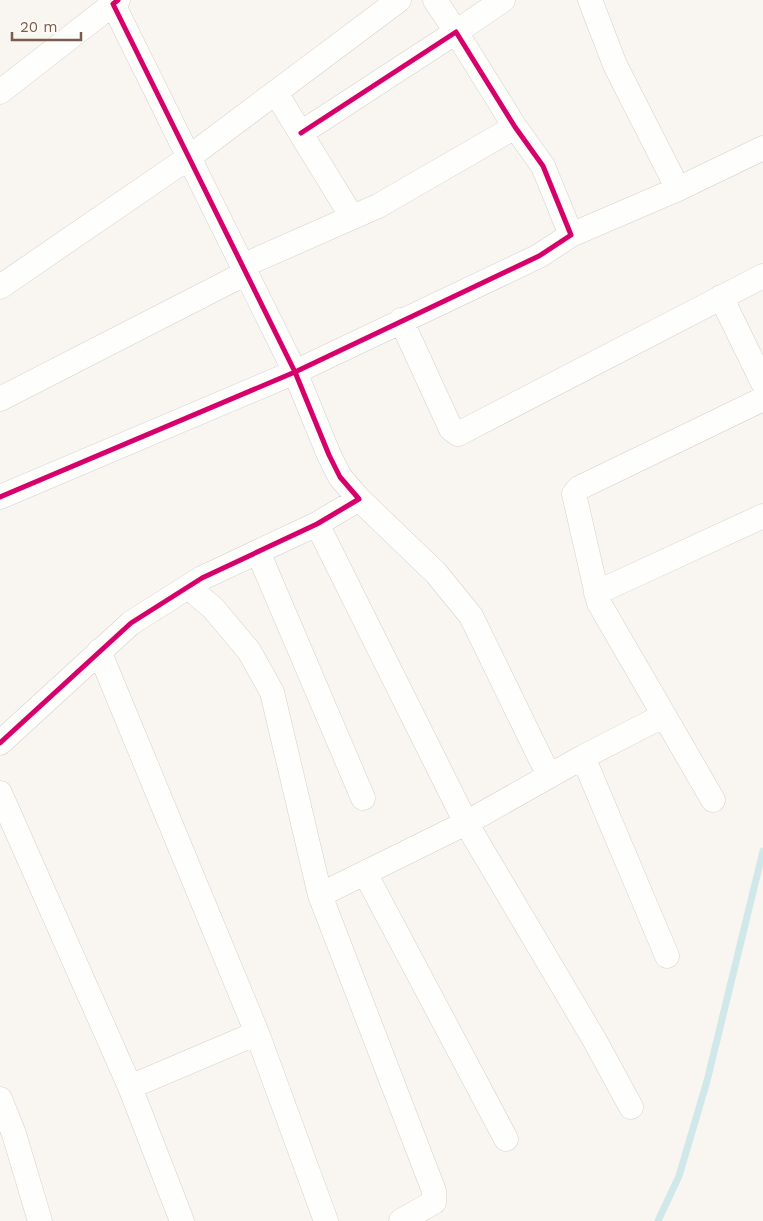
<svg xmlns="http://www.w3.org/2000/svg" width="763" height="1221" viewBox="0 0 763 1221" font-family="'Work Sans',sans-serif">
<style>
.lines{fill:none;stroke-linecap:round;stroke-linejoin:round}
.stream{stroke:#d0e8ea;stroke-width:7}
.minor-casing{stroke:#d7d1cb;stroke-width:25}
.minor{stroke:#fefefd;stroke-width:24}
.cycleway-casing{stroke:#fffaf3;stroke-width:8}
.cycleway{stroke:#d6006c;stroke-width:5}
</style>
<rect width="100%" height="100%" fill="#f9f5f0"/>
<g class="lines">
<path class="stream" d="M 658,1221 L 679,1176 L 707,1081 L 763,851"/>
<g class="minor-casing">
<path id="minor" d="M 435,0 L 456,32 L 503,0
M 590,0 L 615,65 L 678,189
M 0,92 L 113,4
M 276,93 L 352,217
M 571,235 L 678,189 L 763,148
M 242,266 L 378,206 L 515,127
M 0,287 L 188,158 L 399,0
M 721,297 L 763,383
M 401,320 L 451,429 L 458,434 L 763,276
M 0,399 L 246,273
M 0,497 L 295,372 L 539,256 L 571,235 L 543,166 L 515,127 L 456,32 L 301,133
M 359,499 L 436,573 L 471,616 L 549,776
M 317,524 L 466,823 L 594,1039 L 631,1107
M 258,552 L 363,798
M 188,587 L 213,608 L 249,651 L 272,692 L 320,895 L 434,1191 L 434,1202 L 401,1221
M 596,593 L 763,516
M 99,651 L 257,1033 L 326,1221
M 0,743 L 131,623 L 202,578 L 317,524 L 359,499 L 340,477 L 329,455 L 295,372 L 113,4 L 118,0
M 583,757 L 667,956
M 0,793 L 130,1087 L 182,1221
M 713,800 L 599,603 L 574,494 L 579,488 L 763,399
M 365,873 L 506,1139
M 320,895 L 466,823 L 583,757 L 663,716
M 130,1087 L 257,1033
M 0,1099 L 14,1134 L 40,1221"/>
</g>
<use href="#minor" class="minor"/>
<g class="cycleway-casing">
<path id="cycleway" d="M 0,497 L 295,372 L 539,256 L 571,235 L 543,166 L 515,127 L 456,32 L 301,133
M 0,743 L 131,623 L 202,578 L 317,524 L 359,499 L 340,477 L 329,455 L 295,372 L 113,4 L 118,0"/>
</g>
<use href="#cycleway" class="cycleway"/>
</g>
<path d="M12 32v8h69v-8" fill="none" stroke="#7a5c4d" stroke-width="2.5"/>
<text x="20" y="32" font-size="15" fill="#7a5c4d" stroke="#fffaf3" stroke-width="4" paint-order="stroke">20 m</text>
</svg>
